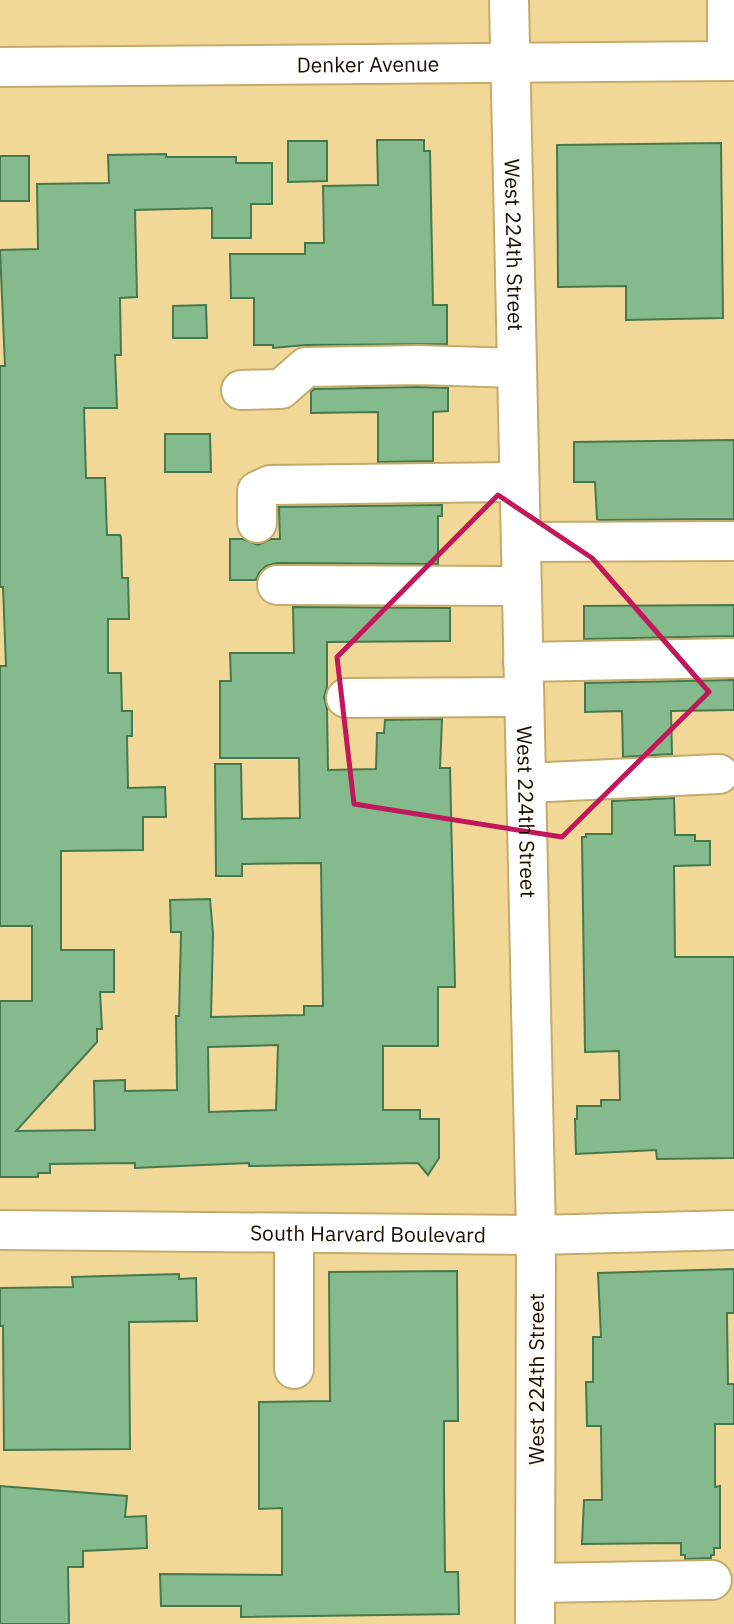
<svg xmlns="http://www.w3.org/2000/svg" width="734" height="1624" viewBox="0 0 734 1624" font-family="'IBM Plex Sans',sans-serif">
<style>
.building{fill:#85bb8c;stroke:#45784e;stroke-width:2;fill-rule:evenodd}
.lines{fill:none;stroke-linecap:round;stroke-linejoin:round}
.minor-casing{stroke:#c4ab6c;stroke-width:42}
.minor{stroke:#fff;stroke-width:38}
.marked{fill:none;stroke:#c2185b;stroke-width:5;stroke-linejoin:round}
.labels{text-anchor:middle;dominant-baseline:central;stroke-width:7;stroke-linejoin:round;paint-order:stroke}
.street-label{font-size:21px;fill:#180e00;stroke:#fdfbf5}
</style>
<rect width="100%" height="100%" fill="#f2d897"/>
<path class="building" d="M 377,140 L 424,140 L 424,151 L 430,151 L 433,305 L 447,305 L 447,344 L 306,345 L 273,348 L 273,345 L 254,345 L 254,298 L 231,298 L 230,254 L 305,254 L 305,243 L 324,243 L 323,186 L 378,185 Z
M 288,141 L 327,141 L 327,181 L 288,182 Z
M 721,143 L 723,318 L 626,320 L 626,286 L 558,287 L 557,145 Z
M 166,154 L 166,157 L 236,157 L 236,163 L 272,163 L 272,204 L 251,204 L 251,238 L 212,238 L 212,208 L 135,210 L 137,297 L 120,298 L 121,355 L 115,355 L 117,408 L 84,408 L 86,478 L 105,478 L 107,535 L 120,535 L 121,537 L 122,578 L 128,578 L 129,619 L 108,619 L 108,673 L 121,673 L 122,711 L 132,711 L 132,736 L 127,736 L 128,788 L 165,787 L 166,817 L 143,817 L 143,850 L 61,851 L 61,950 L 114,950 L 114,992 L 100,992 L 102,1029 L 97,1029 L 97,1042 L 16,1131 L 95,1130 L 94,1081 L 125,1080 L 125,1091 L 177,1090 L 176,1016 L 179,1016 L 181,932 L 171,932 L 170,900 L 210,899 L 213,934 L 211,1017 L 304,1015 L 304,1006 L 323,1006 L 321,863 L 242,864 L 242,876 L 216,876 L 215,764 L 241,764 L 242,819 L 300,818 L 299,758 L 220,758 L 220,681 L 231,681 L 230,653 L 294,653 L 293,607 L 450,608 L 450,641 L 327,642 L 327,687 L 324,697 L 327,709 L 328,770 L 376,769 L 377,733 L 384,733 L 385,720 L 442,719 L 440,768 L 450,768 L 455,987 L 438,987 L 438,1046 L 383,1046 L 383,1110 L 420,1110 L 420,1119 L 439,1119 L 439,1158 L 428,1175 L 418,1163 L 249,1166 L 249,1163 L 135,1168 L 135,1163 L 50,1164 L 50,1173 L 38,1173 L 38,1177 L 0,1177 L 0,1001 L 32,1001 L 32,926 L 0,926 L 0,666 L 6,666 L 3,587 L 0,587 L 0,366 L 5,366 L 0,250 L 38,249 L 37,184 L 109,183 L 108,155 ZM 278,1045 L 276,1110 L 209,1112 L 208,1047 Z
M 0,156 L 29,156 L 29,201 L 0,201 Z
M 206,305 L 207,338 L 173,338 L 173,306 Z
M 418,387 L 448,388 L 448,411 L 433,412 L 433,461 L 378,462 L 378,412 L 311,413 L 311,392 L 314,389 Z
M 165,434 L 210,434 L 211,472 L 165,472 Z
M 734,440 L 734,519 L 599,520 L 597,519 L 595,482 L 574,482 L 574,442 Z
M 442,505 L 442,516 L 438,516 L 438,564 L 277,563 L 266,566 L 259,573 L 256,580 L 230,580 L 230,539 L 243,539 L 258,545 L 271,539 L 280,539 L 279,507 Z
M 734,605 L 734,636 L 584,639 L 584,606 Z
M 734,680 L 734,710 L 671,711 L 672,754 L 623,757 L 622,711 L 585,712 L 585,683 Z
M 674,798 L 675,835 L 695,835 L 695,841 L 710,841 L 710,865 L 674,866 L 675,957 L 734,957 L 734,1158 L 657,1159 L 656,1150 L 576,1154 L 575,1119 L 577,1119 L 577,1106 L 601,1106 L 601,1100 L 620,1100 L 619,1051 L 585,1052 L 582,837 L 586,837 L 586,834 L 612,834 L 612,801 Z
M 734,1269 L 734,1313 L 727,1313 L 728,1384 L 734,1384 L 734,1424 L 715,1424 L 715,1487 L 720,1486 L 720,1548 L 714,1548 L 714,1555 L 711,1555 L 711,1558 L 685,1559 L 685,1555 L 681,1555 L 681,1543 L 582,1544 L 584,1500 L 602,1500 L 601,1426 L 587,1426 L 586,1382 L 593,1382 L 593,1337 L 601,1337 L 598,1273 Z
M 457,1271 L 458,1421 L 444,1421 L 444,1485 L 445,1572 L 458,1572 L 459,1614 L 241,1617 L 241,1606 L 161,1606 L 160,1574 L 282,1575 L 282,1508 L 259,1509 L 259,1402 L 330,1401 L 329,1272 Z
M 179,1274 L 179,1279 L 196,1278 L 197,1321 L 129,1322 L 130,1449 L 4,1450 L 3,1326 L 0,1326 L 0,1288 L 73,1287 L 72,1277 Z
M 0,1486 L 127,1496 L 125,1517 L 146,1516 L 147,1548 L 83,1551 L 83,1567 L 68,1567 L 69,1624 L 0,1624 Z"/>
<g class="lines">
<g class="minor-casing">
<g id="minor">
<path id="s1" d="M 509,0 L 536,1235 L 535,1624"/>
<path d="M 727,0 L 727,61"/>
<path id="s2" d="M 0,67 L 734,61"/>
<path d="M 241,390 L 281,389 L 306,367 L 418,365 L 516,368"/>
<path d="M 257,523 L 257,491 L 270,485 L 519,482"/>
<path d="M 521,542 L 734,541"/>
<path d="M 277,585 L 522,586"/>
<path d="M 523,662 L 734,658"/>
<path d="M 346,698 L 524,697"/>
<path d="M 526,783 L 719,774"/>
<path id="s3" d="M 0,1230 L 536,1235 L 734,1230"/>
<path d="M 294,1233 L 294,1369"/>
<path d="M 535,1583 L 712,1580"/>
</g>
</g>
<use href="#minor" class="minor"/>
</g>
<path class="marked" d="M 498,495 L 592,558 L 709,692 L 562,837 L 354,804 L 337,657 Z"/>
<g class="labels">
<g class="street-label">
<text stroke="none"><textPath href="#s2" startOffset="368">Denker Avenue</textPath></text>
<text stroke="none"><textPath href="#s1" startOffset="245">West 224th Street</textPath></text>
<text stroke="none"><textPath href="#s1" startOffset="812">West 224th Street</textPath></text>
<text stroke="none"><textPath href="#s3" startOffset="368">South Harvard Boulevard</textPath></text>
<text transform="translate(536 1379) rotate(-90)">West 224th Street</text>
</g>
</g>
</svg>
